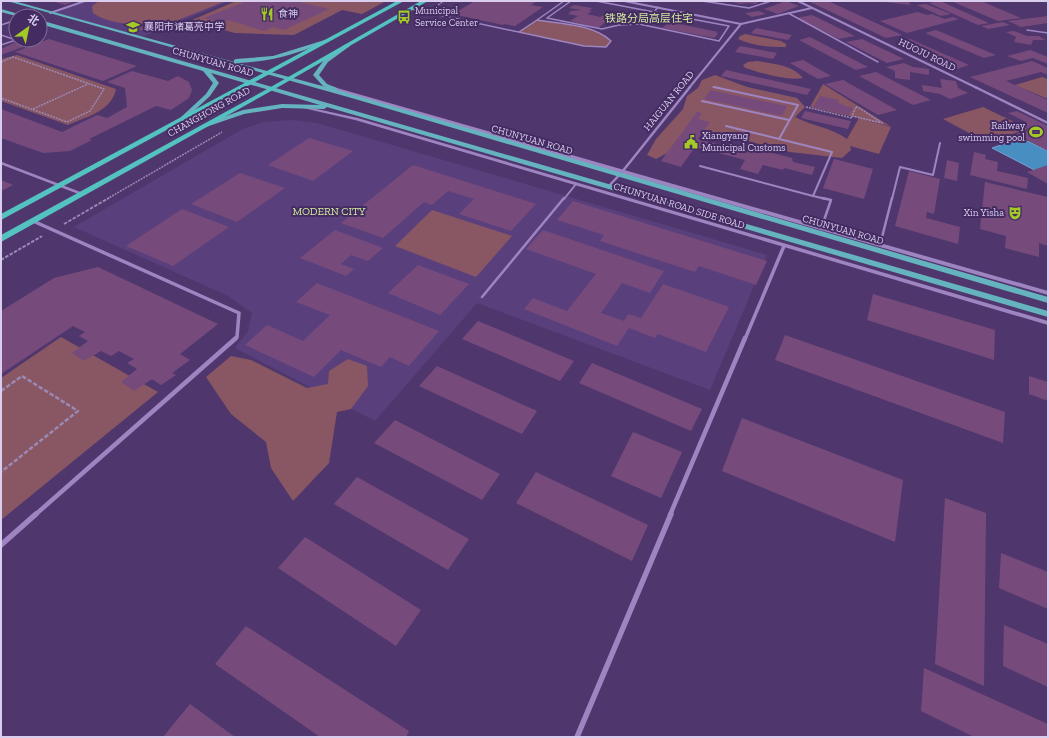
<svg xmlns="http://www.w3.org/2000/svg" width="1049" height="738" viewBox="0 0 1049 738" font-family="'Zilla Slab','Noto Sans SC',serif">
<style>
.built{fill:#5a3f7d}
.green{fill:#895764}
.water{fill:#488ec1;stroke:#74a1cf}
.building{fill:#764b7c}
.lines{fill:none;stroke-linecap:round;stroke-linejoin:round}
.path-far2{stroke:#9b89b4;stroke-width:1.5;stroke-dasharray:2 1;stroke-linecap:butt}
.path-far1{stroke:#9b89b4;stroke-width:2;stroke-dasharray:3.5 1.5;stroke-linecap:butt}
.path{stroke:#9b89b4;stroke-width:2.5;stroke-dasharray:4.5 2;stroke-linecap:butt}
.service-far2{stroke:#9e85c2;stroke-width:1.5}
.service-far1{stroke:#9e85c2;stroke-width:2}
.service{stroke:#9e85c2;stroke-width:2.5}
.minor-far4{stroke:#9e85c2;stroke-width:2}
.minor-far3{stroke:#9e85c2;stroke-width:2.5}
.minor-far2{stroke:#9e85c2;stroke-width:3.5}
.minor-far1{stroke:#9e85c2;stroke-width:4.5}
.minor{stroke:#9e85c2;stroke-width:5.5}
.tertiary{fill:#9e85c2;fill-rule:evenodd}
.primary{fill:#66b3c0;fill-rule:evenodd}
.trunk{fill:#53c2c0;fill-rule:evenodd}
.labels{text-anchor:middle;dominant-baseline:central;stroke-width:4;stroke-linejoin:round;paint-order:stroke}
.far-poi-label{font-size:10px;fill:#daceef;stroke:#442c62;text-anchor:start}
.far-street-label{font-size:10px;fill:#daceef;stroke:#442c62}
.far-neighbourhood-label{font-size:11px;fill:#d2ea9f;stroke:#442c62}
</style>
<rect width="100%" height="100%" fill="#4f376d"/>
<path class="built" d="M 85,1 L 230,1 L 140,38 L 50,13 Z
M 291,120 L 317,123 L 767,255 L 710,390 L 477,303 L 375,421 L 235,348 L 248,331 L 252,313 L 228,296 L 74,227 L 241,130 L 263,122 Z"/>
<path class="green" d="M 99,1 L 226,1 L 148,32 L 139,29 L 147,25 C 129,24 109,24 93,13 L 92,6 Z
M 236,1 L 386,1 L 362,14 L 342,10 L 294,35 L 235,33 L 190,21 Z
M 537,20 C 554,23 602,27 611,41 L 606,47 L 584,46 L 518,32 Z
M 745,34 L 781,41 L 786,44 L 786,47 C 769,47 753,46 738,39 L 740,36 Z
M 17,55 L 116,89 C 112,111 86,117 68,125 L 1,101 L 1,59 Z
M 757,61 C 773,64 792,65 803,78 C 787,81 761,73 745,68 L 743,65 L 748,62 Z
M 715,75 L 747,87 L 797,98 L 805,107 L 795,117 C 812,126 832,128 847,139 L 859,118 L 810,107 L 823,84 L 890,126 L 865,120 L 891,127 L 879,154 L 850,146 L 851,150 L 842,158 L 790,152 L 724,135 L 695,131 L 675,149 L 656,159 L 647,155 L 656,139 L 683,109 L 687,96 L 698,88 L 702,80 Z
M 1042,77 L 1048,79 L 1048,99 L 1015,85 Z
M 983,107 L 1028,129 L 986,142 L 943,119 Z
M 432,210 L 512,236 L 476,277 L 395,246 Z
M 61,337 L 158,392 L 1,520 L 1,378 Z
M 231,356 L 251,360 L 307,388 L 328,384 L 329,371 L 348,359 L 367,366 L 368,386 L 351,409 L 337,412 L 329,463 L 293,501 L 271,468 L 266,442 L 231,414 L 206,377 Z"/>
<path class="water" d="M 1021,138 L 1048,151 L 1048,177 L 992,148 Z"/>
<path class="building" d="M 52,1 L 75,1 L 65,5 Z
M 247,1 L 296,1 L 329,9 L 284,30 L 273,27 L 264,31 L 228,20 L 221,23 L 204,18 Z
M 475,1 L 537,1 L 531,5 L 543,7 L 515,26 L 504,24 L 503,25 L 453,14 Z
M 730,1 L 759,1 L 756,4 L 747,3 L 740,4 Z
M 786,1 L 799,6 L 778,14 L 764,9 Z
M 808,1 L 828,1 L 902,35 L 886,38 Z
M 885,1 L 909,1 L 910,5 L 885,2 Z
M 939,1 L 940,1 L 989,23 L 978,25 L 929,3 Z
M 951,1 L 981,1 L 1021,18 L 998,21 Z
M 926,4 L 951,14 L 941,16 L 917,5 Z
M 574,5 L 592,8 L 589,11 L 592,11 L 587,14 L 600,17 L 610,12 L 630,16 L 626,19 L 613,16 L 615,18 L 613,19 L 619,20 L 614,24 L 606,22 L 598,28 L 570,21 L 578,16 L 568,14 L 571,11 L 582,10 L 569,8 Z
M 759,11 L 766,14 L 752,17 L 745,13 Z
M 918,12 L 927,15 L 932,14 L 945,19 L 953,17 L 959,19 L 907,33 L 880,21 Z
M 812,15 L 855,36 L 839,39 L 797,18 Z
M 1048,16 L 1048,23 L 1021,27 L 1008,21 Z
M 670,22 L 718,32 L 716,33 L 718,34 L 714,38 L 662,28 Z
M 1003,22 L 1010,25 L 988,29 L 981,26 Z
M 756,28 L 792,35 L 788,40 L 751,33 Z
M 936,30 L 996,55 L 984,58 L 925,33 Z
M 1014,31 L 1027,36 L 1039,36 L 1045,40 L 1033,40 L 1031,45 L 1014,42 L 1016,37 L 1006,32 Z
M 810,37 L 868,67 L 856,70 L 799,40 Z
M 49,39 L 137,66 L 103,81 L 15,52 Z
M 862,39 L 904,59 L 887,63 L 846,42 Z
M 910,39 L 969,65 L 957,69 L 898,42 Z
M 20,40 L 39,41 L 1,55 L 1,49 Z
M 740,46 L 777,53 L 773,59 L 735,52 Z
M 1030,50 L 1048,57 L 1048,64 L 1033,58 L 1021,61 L 1007,56 Z
M 803,60 L 831,76 L 818,79 L 790,63 Z
M 1032,61 L 1048,68 L 1048,75 L 1041,72 L 1006,81 L 1048,100 L 1048,113 L 970,77 Z
M 904,63 L 913,67 L 929,69 L 929,75 L 910,72 L 910,80 L 895,78 L 895,71 L 886,67 Z
M 726,70 L 811,89 L 807,95 L 721,76 Z
M 132,71 L 168,81 L 178,76 L 189,82 L 192,90 L 189,98 L 171,110 L 156,106 L 89,139 L 92,140 L 70,151 L 43,153 L 1,138 L 1,109 L 62,132 L 97,115 L 107,118 L 127,107 L 125,88 L 107,82 Z
M 876,72 L 931,100 L 913,105 L 859,76 Z
M 940,79 L 956,81 L 958,88 L 968,93 L 950,99 L 940,94 L 923,91 L 922,85 L 942,88 Z
M 843,80 L 897,110 L 878,115 L 825,84 Z
M 710,90 L 787,106 L 782,116 L 704,99 Z
M 820,96 L 839,100 L 838,103 L 843,104 L 842,105 L 853,108 L 849,115 L 813,107 Z
M 805,111 L 851,121 L 848,129 L 801,118 Z
M 1017,111 L 1048,126 L 1048,151 L 1016,134 L 1031,130 L 1020,124 L 1026,122 L 1008,113 Z
M 697,112 L 702,113 L 698,119 L 710,122 L 698,139 L 725,146 L 737,144 L 792,158 L 793,162 L 815,167 L 812,175 L 784,168 L 783,170 L 763,165 L 758,174 L 740,169 L 745,160 L 695,147 L 681,167 L 661,161 Z
M 309,138 L 353,151 L 313,181 L 268,165 Z
M 974,152 L 986,155 L 985,159 L 998,162 L 997,171 L 1028,178 L 1027,189 L 970,175 Z
M 834,159 L 873,169 L 864,199 L 823,188 Z
M 947,160 L 959,163 L 957,181 L 944,178 Z
M 413,165 L 536,204 L 511,231 L 459,214 L 474,199 L 448,191 L 432,205 L 424,202 L 383,238 L 341,223 Z
M 1048,165 L 1048,184 L 1027,172 Z
M 909,171 L 940,179 L 934,214 L 927,212 L 926,218 L 960,227 L 958,244 L 895,226 Z
M 240,173 L 285,188 L 237,222 L 191,204 Z
M 1,180 L 13,185 L 1,191 Z
M 985,182 L 1048,197 L 1048,246 L 1039,243 L 1039,257 L 1005,248 L 1006,236 L 980,229 Z
M 573,201 L 767,261 L 756,285 L 699,266 L 695,272 L 600,241 L 604,235 L 557,220 Z
M 182,209 L 229,227 L 173,266 L 126,246 Z
M 335,230 L 383,248 L 368,261 L 351,255 L 341,264 L 354,269 L 346,276 L 300,258 Z
M 543,230 L 664,271 L 650,293 L 622,283 L 601,313 L 624,321 L 628,314 L 641,318 L 663,284 L 729,307 L 706,352 L 658,334 L 655,338 L 629,328 L 617,346 L 524,309 L 533,298 L 567,311 L 596,274 L 526,249 Z
M 418,265 L 469,284 L 440,315 L 388,293 Z
M 98,267 L 218,324 L 180,354 L 190,360 L 172,373 L 176,375 L 161,385 L 152,379 L 134,391 L 121,382 L 137,369 L 127,363 L 134,359 L 119,351 L 111,356 L 101,351 L 84,361 L 72,353 L 88,341 L 79,336 L 85,332 L 73,326 L 1,374 L 1,311 L 54,278 Z
M 317,283 L 439,331 L 409,366 L 390,357 L 381,367 L 341,350 L 314,377 L 245,345 L 267,325 L 303,341 L 330,315 L 296,302 Z
M 873,294 L 995,330 L 994,360 L 867,320 Z
M 478,321 L 574,361 L 560,381 L 462,339 Z
M 785,335 L 1005,412 L 1003,443 L 775,360 Z
M 592,363 L 702,409 L 691,431 L 579,383 Z
M 437,366 L 537,411 L 522,434 L 419,386 Z
M 1029,376 L 1048,382 L 1048,401 L 1029,394 Z
M 742,418 L 903,480 L 895,542 L 722,471 Z
M 395,420 L 500,474 L 482,500 L 374,443 Z
M 633,432 L 682,452 L 661,498 L 611,476 Z
M 536,472 L 648,525 L 632,561 L 516,503 Z
M 357,477 L 469,539 L 448,570 L 334,504 Z
M 945,498 L 986,513 L 984,686 L 935,664 Z
M 305,537 L 421,610 L 396,646 L 278,568 Z
M 1001,553 L 1048,572 L 1048,609 L 999,588 Z
M 1004,625 L 1048,644 L 1048,687 L 1003,666 Z
M 246,626 L 409,731 L 406,737 L 320,737 L 215,664 Z
M 924,668 L 1048,724 L 1048,737 L 974,737 L 921,711 Z
M 190,704 L 235,737 L 163,737 Z"/>
<g class="lines">
<path class="path-far2" d="M 438,5 L 444,1
M 1,62 L 13,57 L 104,89 L 90,111 L 67,122 L 1,98
M 806,107 L 852,118 L 852,116
M 856,107 L 858,107 L 882,123 L 852,116 Z
M 33,109 L 88,84
M 107,199 L 222,132"/>
<path class="path-far1" d="M 64,224 L 109,198
M 1,260 L 42,236"/>
<path class="path" d="M 1,391 L 22,376 L 78,411 L 1,472"/>
<path class="service-far2" d="M 571,1 L 547,18 L 602,29 L 619,25 L 639,24 L 719,41 L 729,26 L 654,12
M 596,1 L 654,12 L 658,7
M 702,1 L 749,8 L 771,1
M 411,9 L 584,46 L 606,47 L 611,41 C 593,24 561,24 537,20 L 564,1
M 788,13 L 878,62
M 1,25 L 16,20
M 1027,30 L 1048,33
M 519,32 L 537,20
M 1,35 L 16,40 L 1,45
M 713,87 L 719,88"/>
<path class="service-far1" d="M 714,87 L 798,105 L 779,139
M 702,101 L 789,120
M 726,126 L 832,152 L 813,196 L 826,199
M 700,166 L 813,196
M 564,199 L 576,184
M 892,199 L 900,167 L 933,175 L 940,143"/>
<path class="service" d="M 821,229 L 831,200 L 822,198
M 880,245 L 892,198
M 482,297 L 564,198"/>
<path class="minor-far4" d="M 624,1 L 741,24
M 798,1 L 977,88
M 50,13 L 85,1
M 689,88 L 741,24 L 812,8"/>
<path class="minor-far3" d="M 975,87 L 1048,123
M 1,163 L 82,194
M 608,187 L 622,172 L 690,87"/>
<path class="minor-far2" d="M 33,221 L 239,313 L 237,337 L 235,339
M 745,339 L 784,246"/>
<path class="minor-far1" d="M 35,515 L 236,338
M 670,515 L 745,338"/>
<path class="minor" d="M 1,545 L 36,514
M 577,737 L 671,514"/>
<path class="tertiary" d="M 330,86 L 1048,291 L 1048,295 L 358,98 L 330,88 Z
M 303,106 L 358,118 L 1048,321 L 1048,325 L 355,120 L 303,108 Z"/>
<path class="primary" d="M 7,1 L 14,1 L 234,62 L 234,60 L 236,59 L 273,56 L 331,38 L 331,40 C 300,53 271,62 237,63 L 326,87 L 323,86 L 313,75 L 324,60 L 346,44 L 350,44 L 350,46 L 328,62 L 319,75 L 327,84 L 337,88 L 337,90 L 1048,297 L 1048,303 L 355,99 Z
M 1,9 L 22,15 L 22,16 L 16,16 L 1,12 Z
M 40,20 L 1048,311 L 1048,317 L 327,107 L 324,109 L 282,108 L 244,114 L 206,127 L 202,127 L 202,125 L 243,110 L 282,104 L 320,105 L 211,73 L 219,83 L 210,96 L 184,120 L 180,120 L 180,118 L 206,94 L 213,83 L 203,71 L 40,24 Z"/>
<path class="trunk" d="M 397,1 L 404,1 L 1,220 L 1,214 Z
M 421,1 L 428,1 L 273,90 L 1,242 L 1,235 L 269,88 Z"/>
</g>
<defs>
<g id="restaurant-bare" transform="scale(1.08)"><path d="M-5-6h1v4h1v-4h1v4h1v-4h1v5L-1.5 .5V6h-2V.5L-5-1ZM5-6V6H3V1.5H1.5Q1.5-4 5-6Z" fill="#a3c926" stroke="#442c62" stroke-width="2.5" paint-order="stroke"/></g>
<g id="bus-bare" transform="scale(1.08)"><path d="M-5-6H5V4H4V6H2V4H-2V6H-4V4H-5ZM-3.5-4V0h7V-4ZM-3.5 1.2v1.5H-2V1.2ZM2 1.2v1.5H3.5V1.2Z" fill="#a3c926" stroke="#442c62" stroke-width="2.5" paint-order="stroke"/></g>
<g id="school-bare" transform="scale(1.08)"><path d="M0-5L7-2L0 1L-7-2ZM-4 1L0 2.5L4 1V4Q0 6-4 4Z" fill="#a3c926" stroke="#442c62" stroke-width="2.5" paint-order="stroke"/></g>
<g id="stadium-bare" transform="scale(1.08)"><path d="M0-5a6.5 5 0 1 0 0 10a6.5 5 0 1 0 0-10ZM-3.5-1.8h7v3.6h-7Z" fill="#a3c926" stroke="#442c62" stroke-width="2.5" paint-order="stroke"/></g>
<g id="civic-bare" transform="scale(1.08)"><path d="M-.6-6.5H3V-4.5H.6V-3L4-1V1h2V6H-6V1h2V-1L-.6-3ZM-1.2 2.5V6h2.4V2.5Z" fill="#a3c926" stroke="#442c62" stroke-width="2.5" paint-order="stroke"/></g>
<g id="theatre-bare" transform="scale(1.08)"><path d="M-5-5.5Q0-4 5-5.5V0Q5 5 0 6Q-5 5-5 0ZM-3.3-2.5H-1v1.5H-3.3ZM1-2.5H3.3v1.5H1ZM-2.8 1Q0 5.5 2.8 1Z" fill="#a3c926" stroke="#442c62" stroke-width="2.5" paint-order="stroke"/></g>
</defs>
<g fill-rule="evenodd">
<use href="#restaurant-bare" x="267" y="14"/>
<use href="#bus-bare" x="404" y="17"/>
<use href="#school-bare" x="133" y="27"/>
<use href="#stadium-bare" x="1036" y="132"/>
<use href="#civic-bare" x="691" y="142"/>
<use href="#theatre-bare" x="1015" y="213"/>
</g>
<g class="labels">
<g class="far-poi-label">
<text x="415" y="11">Municipal<tspan x="415" dy="12">Service Center</tspan></text>
<text x="278" y="14">食神</text>
<text x="144" y="27">襄阳市诸葛亮中学</text>
<text x="1025" y="126" text-anchor="end">Railway<tspan x="1025" dy="12">swimming pool</tspan></text>
<text x="702" y="136">Xiangyang<tspan x="702" dy="12">Municipal Customs</tspan></text>
<text x="1004" y="213" text-anchor="end">Xin Yisha</text>
</g>
<g class="far-street-label">
<text transform="translate(927 55) rotate(26)">HUOJU ROAD</text>
<text transform="translate(213 62) rotate(16)">CHUNYUAN ROAD</text>
<text transform="translate(669 101) rotate(-51)">HAIGUAN ROAD</text>
<text transform="translate(209 112) rotate(-29)">CHANGHONG ROAD</text>
<text transform="translate(532 140) rotate(16)">CHUNYUAN ROAD</text>
<text transform="translate(679 206) rotate(17)">CHUNYUAN ROAD SIDE ROAD</text>
<text transform="translate(843 230) rotate(16)">CHUNYUAN ROAD</text>
</g>
<g class="far-neighbourhood-label">
<text x="649" y="18">铁路分局高层住宅</text>
<text x="329" y="211">MODERN CITY</text>
</g>
</g>
<rect width="1049" height="738" fill="none" stroke="#daceef" stroke-width="4"/>
<g transform="translate(28 28) rotate(33)"><circle r="19" fill="#442c62" stroke="#806d9a"/>
<path d="M0-3L7 15L0 10L-7 15Z" fill="#a3c926"/>
<text y="-6" font-size="11" font-weight="bold" text-anchor="middle" fill="#daceef">北</text>
</g>
</svg>
